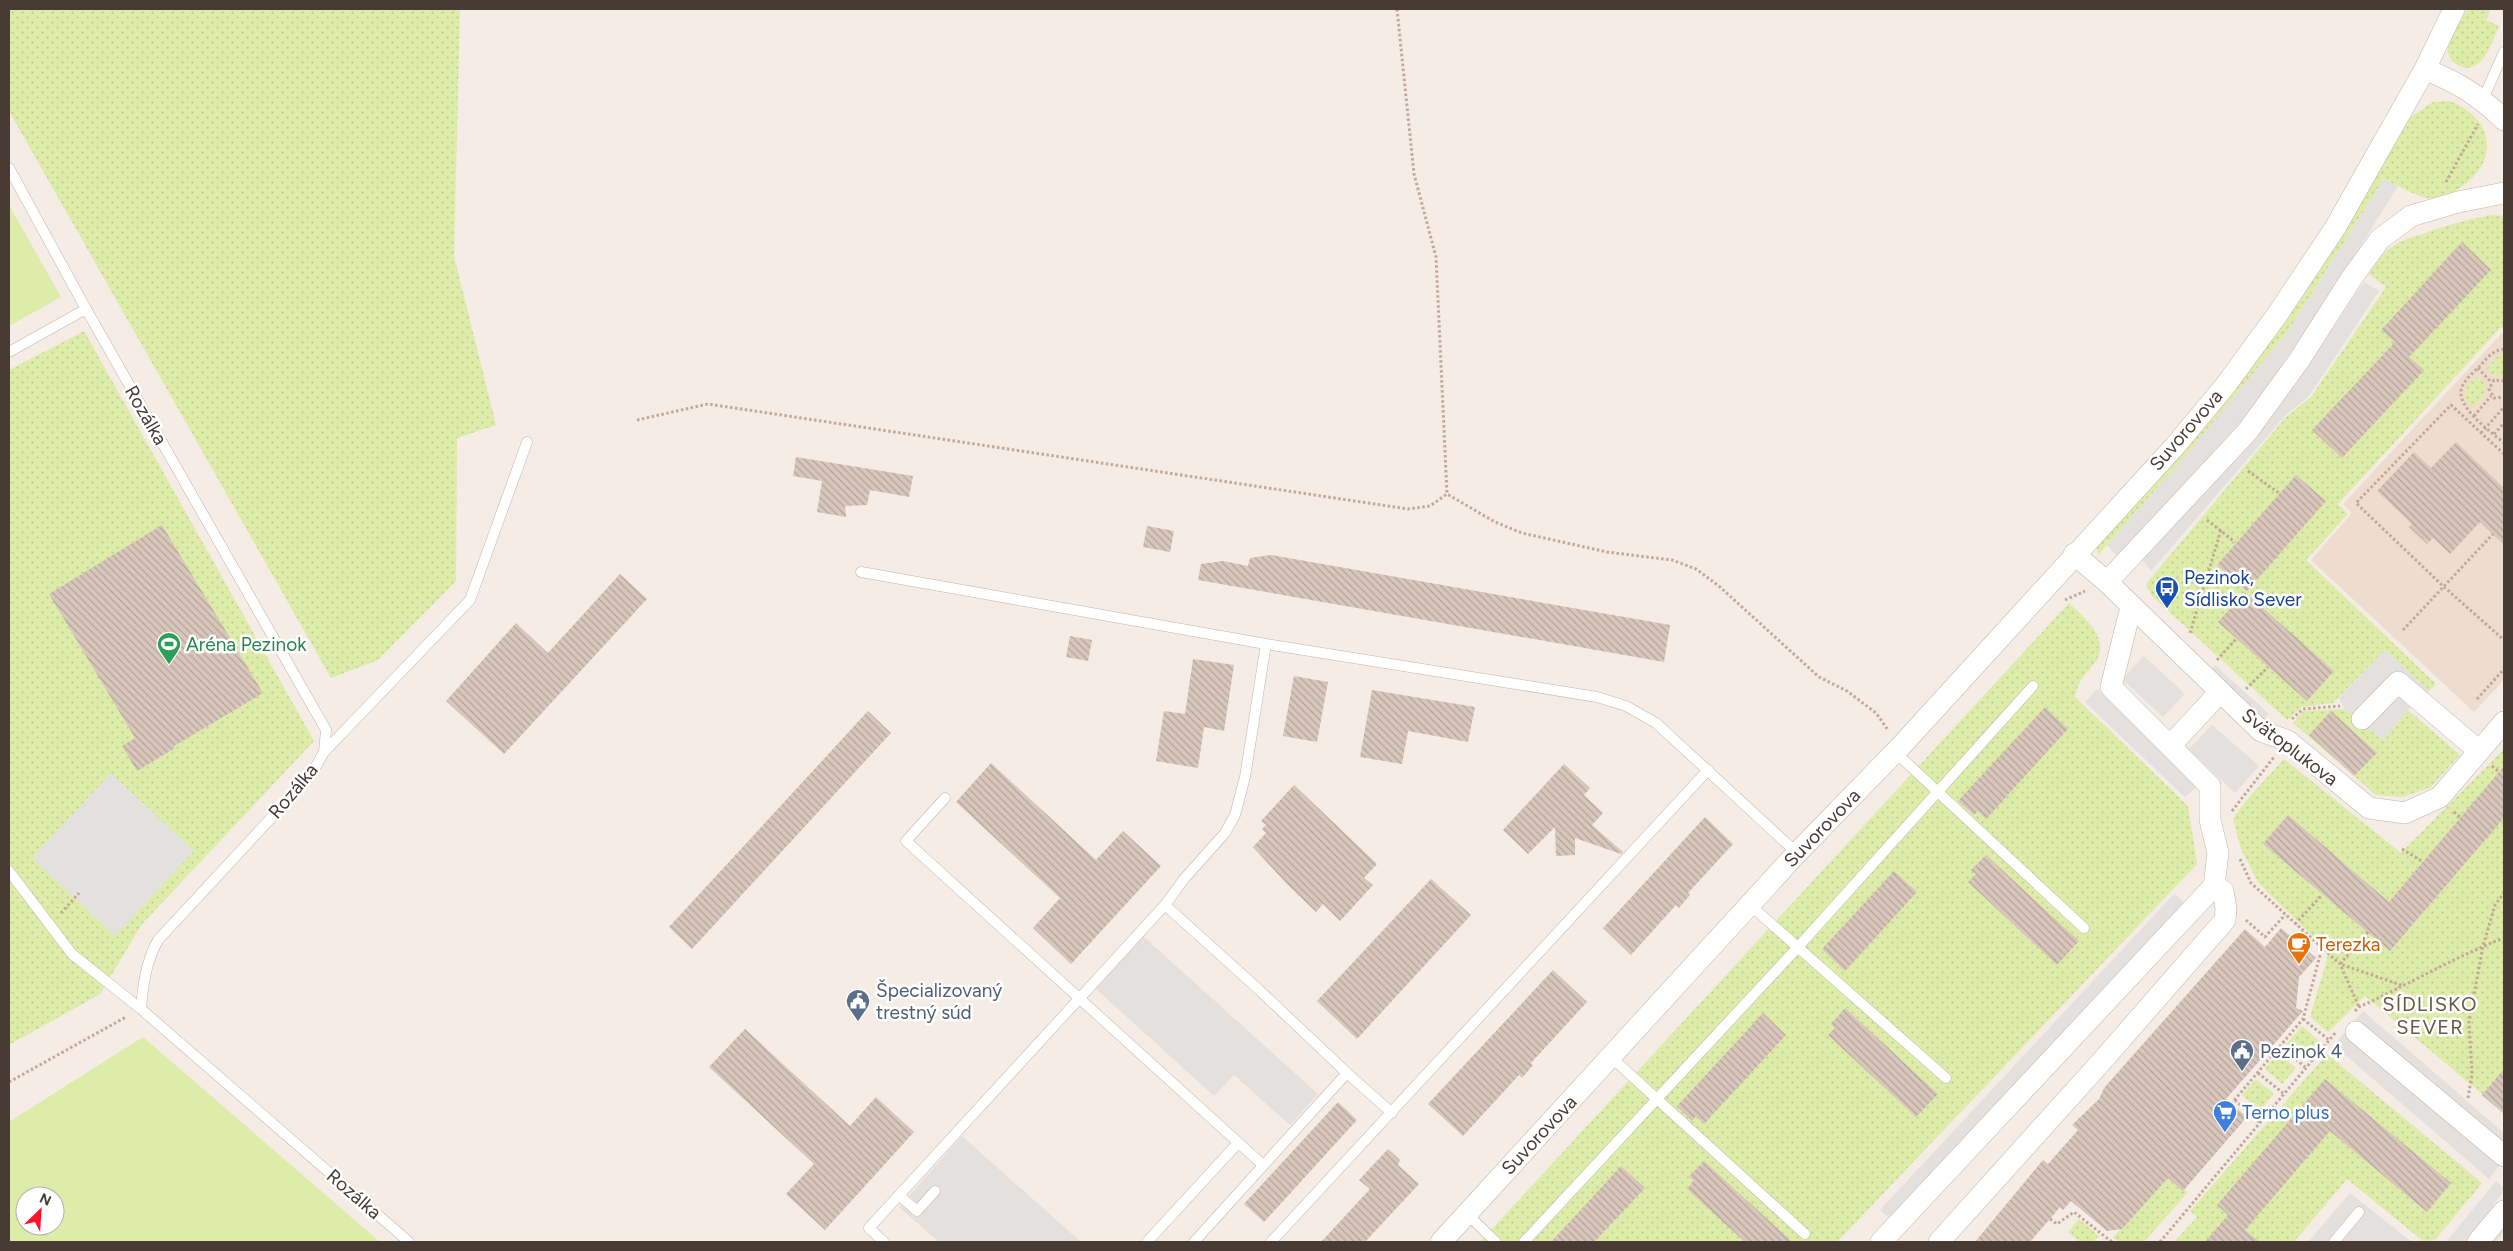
<svg xmlns="http://www.w3.org/2000/svg" width="2513" height="1251" viewBox="0 0 2513 1251" font-family="Figtree,sans-serif">
<style>
.education{fill:#eeddce}
.grass{fill:url(#grass-dots)}
.park{fill:#deecaa;fill-rule:evenodd}
.parking{fill:#e4e0de}
.building{fill:url(#building-back-hatch)}
.lines{fill:none;stroke-linecap:round;stroke-linejoin:round}
.service-casing{stroke:#c3b4aa;stroke-width:11}
.minor-casing{stroke:#c3b4aa;stroke-width:22}
.path{stroke:#c3a897;stroke-width:3;stroke-dasharray:2.5 2.5;stroke-linecap:butt}
.service{stroke:#fff;stroke-width:10}
.minor{stroke:#fff;stroke-width:21}
.labels{text-anchor:middle;dominant-baseline:central;stroke-width:5;stroke-linejoin:round;paint-order:stroke}
.street-label{font-size:19px;fill:#473b34;stroke:#fff}
.transit-label{font-size:19px;fill:#164399;stroke:#fff;text-anchor:start}
.leisure-label{font-size:19px;fill:#27864d;stroke:#fff;text-anchor:start}
.food-label{font-size:19px;fill:#c56008;stroke:#fff;text-anchor:start}
.service-label{font-size:19px;fill:#4e5e75;stroke:#fff;text-anchor:start}
.shop-label{font-size:19px;fill:#366cbe;stroke:#fff;text-anchor:start}
.neighbourhood-label{font-size:20px;letter-spacing:1px;fill:#6b564a;stroke:#fff}
</style>
<defs>
<pattern id="grass-dots" width="8" height="8" patternUnits="userSpaceOnUse" patternTransform="scale(1.25)"><rect width="8" height="8" fill="#deecaa"/><path d="M2 2h.1M6 6h.1" fill="none" stroke="#c0cb93" stroke-width="1.8" stroke-linecap="round"/></pattern>
<pattern id="building-back-hatch" width="6" height="6" patternUnits="userSpaceOnUse" patternTransform="scale(1.25)"><rect width="6" height="6" fill="#d9c7bc"/><path d="M-1 5l2 2M0 0l6 6M5-1l2 2" fill="none" stroke="#b2a39a"/></pattern>
</defs>
<rect width="100%" height="100%" fill="#f4ece5"/>
<path class="education" d="M 2502,333 L 2504,335 L 2504,680 L 2474,712 L 2311,560 L 2352,513 L 2343,504 Z"/>
<path class="grass" d="M 9,9 L 460,9 L 454,256 L 496,425 L 457,438 L 456,581 L 378,660 L 331,678 L 9,111 Z
M 2467,9 L 2491,9 L 2486,20 L 2499,26 C 2492,42 2481,80 2456,64 C 2450,60 2447,55 2448,48 C 2450,35 2462,20 2467,9 Z
M 2449,101 C 2499,119 2499,168 2453,192 C 2446,195 2435,199 2427,198 C 2413,195 2397,185 2384,179 L 2288,331 L 2188,453 L 2098,555 L 2097,547 L 2101,540 L 2406,120 L 2433,102 Z
M 2491,215 L 2504,216 L 2504,330 L 2501,327 L 2338,504 L 2348,514 L 2306,560 L 2436,684 L 2429,691 L 2385,650 L 2333,703 L 2302,707 L 2287,720 L 2152,596 L 2146,584 L 2285,418 L 2311,397 L 2386,287 L 2369,274 C 2389,241 2401,241 2434,230 C 2454,223 2471,219 2491,215 Z
M 84,331 L 314,741 L 142,924 L 100,994 L 9,1045 L 9,370 Z
M 2499,354 L 2504,354 L 2504,376 L 2494,376 L 2487,372 L 2487,368 Z
M 2476,377 L 2485,383 L 2485,394 L 2475,406 L 2467,402 C 2461,390 2467,385 2476,377 Z
M 2069,603 C 2083,616 2111,639 2096,661 C 2084,677 2080,677 2075,697 L 2188,806 L 2197,864 L 1837,1242 L 1480,1242 Z
M 2345,709 L 2383,740 L 2408,710 L 2460,755 L 2431,787 L 2403,797 L 2376,795 L 2293,723 L 2304,711 Z
M 2504,749 L 2504,772 L 2396,911 L 2288,816 L 2263,844 L 2390,951 L 2504,818 L 2504,1112 L 2365,996 L 2328,1032 L 2310,1017 L 2329,952 L 2259,884 L 2241,849 L 2233,819 L 2243,804 L 2284,759 L 2401,853 Z
M 2302,1026 L 2320,1042 L 2304,1060 L 2286,1044 Z
M 2278,1053 L 2296,1068 L 2282,1084 L 2265,1069 Z
M 2327,1054 L 2482,1183 L 2435,1240 L 2423,1241 L 2347,1179 L 2294,1242 L 2174,1242 L 2197,1217 L 2190,1211 Z
M 2256,1079 L 2274,1094 L 2259,1111 L 2242,1095 Z
M 2165,1174 L 2188,1192 L 2144,1242 L 2119,1242 L 2113,1238 Z
M 2079,1219 L 2099,1236 L 2093,1242 L 2080,1242 L 2068,1232 Z"/>
<path class="park" d="M 9,205 L 61,297 L 9,326 Z
M 143,1037 L 380,1242 L 9,1242 L 9,1122 ZM 25,1196 L 55,1196 L 55,1226 L 25,1226 Z"/>
<path class="parking" d="M 2384,179 L 2398,186 L 2323,306 L 2246,416 L 2119,558 L 2107,545 L 2188,453 L 2288,331 Z
M 2364,282 L 2379,291 L 2309,396 L 2284,417 L 2151,571 L 2142,560 L 2271,409 L 2295,384 Z
M 2385,650 L 2429,691 L 2408,710 L 2383,740 L 2345,709 L 2339,698 Z
M 2144,656 L 2185,694 L 2163,717 L 2122,679 Z
M 2215,665 L 2269,714 L 2258,724 L 2206,675 Z
M 2097,689 L 2199,785 L 2185,797 L 2085,702 Z
M 2212,725 L 2259,766 L 2235,793 L 2189,749 Z
M 111,773 L 194,851 L 115,936 L 32,858 Z
M 2174,894 L 2200,915 L 1903,1231 L 1880,1210 Z
M 1143,936 L 1318,1094 L 1290,1125 L 1234,1075 L 1214,1096 L 1096,989 Z
M 2363,1011 L 2504,1133 L 2504,1160 L 2489,1179 L 2334,1045 Z
M 962,1136 L 1081,1242 L 939,1242 L 899,1207 Z
M 2496,1181 L 2504,1188 L 2504,1192 L 2493,1204 L 2504,1214 L 2504,1232 L 2496,1242 L 2446,1242 Z
M 2350,1193 L 2412,1242 L 2308,1242 Z"/>
<path class="building" d="M 2462,242 L 2491,270 L 2409,357 L 2424,370 L 2342,458 L 2312,430 L 2395,342 L 2381,330 Z
M 2456,442 L 2504,488 L 2504,545 L 2480,522 L 2450,554 L 2433,538 L 2427,544 L 2409,527 L 2412,524 L 2377,491 L 2414,452 L 2431,468 Z
M 796,457 L 913,476 L 909,497 L 870,490 L 867,505 L 845,506 L 846,517 L 817,512 L 822,481 L 793,476 Z
M 2296,475 L 2326,501 L 2247,591 L 2217,565 Z
M 162,525 L 263,693 L 174,746 L 175,748 L 137,771 L 122,746 L 135,738 L 49,594 Z
M 1147,526 L 1174,531 L 1170,552 L 1143,547 Z
M 1271,555 L 1670,625 L 1664,662 L 1198,580 L 1201,564 L 1223,561 L 1248,566 L 1250,558 Z
M 620,574 L 647,599 L 504,754 L 446,701 L 516,623 L 548,653 Z
M 2245,592 L 2334,671 L 2307,701 L 2218,622 Z
M 1070,636 L 1092,640 L 1088,661 L 1066,657 Z
M 1193,659 L 1234,665 L 1224,731 L 1204,727 L 1198,768 L 1156,761 L 1164,711 L 1185,714 Z
M 1294,676 L 1328,682 L 1317,742 L 1283,736 Z
M 1372,690 L 1475,707 L 1468,742 L 1408,731 L 1402,764 L 1360,757 Z
M 2045,707 L 2068,729 L 1986,819 L 1978,811 L 1974,815 L 1958,801 Z
M 868,711 L 891,733 L 692,949 L 669,927 Z
M 2331,711 L 2377,753 L 2354,776 L 2309,735 Z
M 991,763 L 1096,860 L 1123,831 L 1161,866 L 1071,964 L 1033,928 L 1060,898 L 956,802 Z
M 1564,764 L 1590,788 L 1584,795 L 1603,813 L 1592,825 L 1623,852 L 1621,854 L 1575,838 L 1575,855 L 1556,856 L 1555,827 L 1528,854 L 1503,830 Z
M 2504,766 L 2504,818 L 2390,951 L 2263,844 L 2288,815 L 2389,902 Z
M 1294,785 L 1377,864 L 1364,878 L 1373,885 L 1340,921 L 1323,904 L 1316,912 L 1287,884 L 1253,847 L 1266,833 L 1262,829 L 1266,825 L 1261,821 Z
M 1705,817 L 1733,844 L 1688,893 L 1690,895 L 1679,908 L 1676,905 L 1631,955 L 1603,928 Z
M 1986,855 L 2079,941 L 2057,965 L 1968,882 L 1976,874 L 1971,870 Z
M 1894,871 L 1917,892 L 1845,971 L 1822,949 Z
M 1431,879 L 1471,915 L 1357,1039 L 1317,1001 Z
M 2281,928 L 2316,958 L 2299,977 L 2296,1008 L 2303,1011 L 2226,1099 L 2247,1117 L 2183,1191 L 2168,1178 L 2122,1229 L 2107,1231 L 2071,1201 L 2063,1210 L 2060,1207 L 2030,1242 L 1975,1242 L 2043,1160 L 2048,1164 L 2078,1130 L 2072,1125 L 2099,1099 L 2104,1088 L 2245,929 L 2265,947 Z
M 1553,970 L 1587,1002 L 1531,1063 L 1533,1065 L 1522,1078 L 1519,1075 L 1463,1136 L 1428,1104 Z
M 1845,1008 L 1938,1094 L 1916,1117 L 1828,1035 L 1835,1028 L 1831,1024 Z
M 1763,1013 L 1786,1035 L 1704,1124 L 1696,1116 L 1692,1121 L 1677,1106 Z
M 745,1029 L 850,1126 L 876,1097 L 914,1132 L 825,1230 L 786,1194 L 814,1164 L 709,1067 Z
M 2504,1069 L 2504,1114 L 2482,1095 Z
M 2325,1079 L 2451,1183 L 2427,1212 L 2330,1131 L 2245,1230 L 2260,1242 L 2205,1242 L 2228,1215 L 2217,1205 Z
M 1338,1102 L 1357,1120 L 1264,1222 L 1244,1204 Z
M 1388,1149 L 1400,1160 L 1398,1165 L 1419,1184 L 1365,1242 L 1321,1242 L 1370,1189 L 1359,1180 Z
M 1704,1161 L 1753,1206 L 1792,1242 L 1745,1242 L 1687,1189 L 1694,1181 L 1689,1177 Z
M 1621,1166 L 1645,1188 L 1594,1242 L 1551,1242 Z"/>
<g class="lines">
<g class="service-casing">
<path id="service" d="M 2483,99 L 2504,52
M 9,168 L 86,309 L 326,730 L 324,752 L 311,775 L 158,940 C 146,962 143,984 141,1009
M 9,352 L 86,309
M 861,572 L 1266,644 L 1597,697 L 1626,706 L 1656,723 L 1797,853
M 324,752 L 470,600 L 527,442
M 1895,752 L 2084,928
M 945,798 L 906,841 L 1263,1165
M 9,871 L 72,954 L 141,1009 L 409,1242
M 1165,905 L 1184,879 L 1225,833 L 1235,815 L 1245,777 L 1266,644
M 1750,905 L 1946,1078
M 1611,1057 L 1805,1234
M 899,1195 L 917,1211 L 935,1191
M 1467,1214 L 1496,1242
M 884,1242 L 869,1228 L 1165,905 L 1256,987 L 1347,1073
M 1147,1242 L 1238,1143
M 1194,1242 L 1347,1073 L 1392,1113
M 1271,1242 L 1708,770
M 1524,1242 L 1798,947 L 2033,686
M 2334,1242 L 2359,1212"/>
</g>
<g class="minor-casing">
<path id="minor" d="M 2425,69 C 2458,83 2479,95 2504,120
M 2074,554 L 2107,582 L 2261,731 L 2288,741 L 2369,808 L 2405,813 L 2440,797 L 2504,722
M 2107,582 L 2247,432 L 2300,359 L 2351,279 L 2380,239 L 2411,216 L 2458,202 L 2504,193
M 2362,719 L 2398,682 L 2479,751
M 2170,746 L 2220,692
M 2356,1032 L 2504,1156
M 1441,1242 L 1797,853 L 1901,746 L 2175,446 L 2225,386 L 2277,315 L 2335,228 L 2425,69 L 2454,9
M 1881,1242 L 2214,886 L 2218,853 L 2210,820 L 2210,786 L 2111,687 L 2131,607
M 1939,1242 L 2102,1061 L 2225,920 L 2226,908 L 2223,891 L 2214,886
M 2478,1242 L 2504,1211"/>
</g>
<path class="path" d="M 1397,9 L 1414,174 L 1436,257 L 1447,494
M 2446,182 L 2478,124
M 2504,349 C 2493,350 2487,358 2480,366 C 2474,372 2465,379 2462,387 C 2454,406 2491,432 2504,443
M 2478,368 L 2491,382
M 2504,381 L 2494,380 L 2489,389 L 2494,398 L 2504,397
M 2474,416 L 2491,396
M 637,420 L 708,404 L 1408,509 L 1430,506 L 1447,494 L 1495,522 L 1522,533 L 1607,552 L 1672,560 L 1696,569 L 1720,587 L 1819,677 L 1847,691 L 1876,713 L 1888,730
M 2481,433 L 2504,407
M 2494,434 L 2504,423
M 2504,454 L 2451,405 L 2356,503 L 2443,586 L 2504,640
M 2248,471 L 2279,493
M 2207,520 L 2235,542
M 2065,600 L 2085,591
M 2403,630 L 2493,534
M 2190,633 L 2221,530
M 2217,660 L 2237,638
M 2246,689 L 2268,667
M 2477,699 L 2504,669
M 2292,719 L 2303,709 L 2340,706
M 2492,766 L 2499,772
M 2232,811 L 2274,757
M 2454,812 L 2461,818
M 2402,849 L 2423,862
M 2240,859 L 2251,883 L 2340,964 L 2359,1007
M 61,913 L 79,893
M 2246,920 L 2265,937 L 2285,915
M 2295,924 L 2322,895
M 2368,932 L 2340,964 L 2404,986
M 2355,1011 L 2359,1007 C 2408,985 2454,957 2504,938
M 2303,1019 L 2329,1040
M 2281,1046 L 2306,1068
M 2258,1073 L 2283,1093
M 9,1082 L 126,1017
M 2468,1098 L 2472,1074 L 2469,1022 L 2483,946 L 2495,905 L 2504,893
M 2235,1100 L 2259,1122
M 2231,1104 L 2303,1019 L 2322,948
M 2050,1219 L 2057,1224 L 2074,1212 L 2112,1242
M 2160,1242 L 2336,1032"/>
<use href="#service" class="service"/>
<use href="#minor" class="minor"/>
</g>
<defs>
<g id="bus-pin" transform="scale(1.25)"><path d="M0 17L-7.5 6A9.5 9.5 0 1 1 7.5 6Z" fill="#1a4fb4" stroke="#fff"/><path d="M-5-6H5V4H4V6H2V4H-2V6H-4V4H-5ZM-3.5-4V0h7V-4ZM-3.5 1.2v1.5H-2V1.2ZM2 1.2v1.5H3.5V1.2Z" fill="#fff"/></g>
<g id="stadium-pin" transform="scale(1.25)"><path d="M0 17L-7.5 6A9.5 9.5 0 1 1 7.5 6Z" fill="#2e9e5b" stroke="#fff"/><path d="M0-5a6.5 5 0 1 0 0 10a6.5 5 0 1 0 0-10ZM-3.5-1.8h7v3.6h-7Z" fill="#fff"/></g>
<g id="cafe-pin" transform="scale(1.25)"><path d="M0 17L-7.5 6A9.5 9.5 0 1 1 7.5 6Z" fill="#e8710a" stroke="#fff"/><path d="M-5.5-4.5H6V0H3Q3 3.5 0 3.5H-2.5Q-5.5 3.5-5.5 0ZM3-3.2v2h1.7v-2ZM-6 4.5H4V6H-6Z" fill="#fff"/></g>
<g id="civic-pin" transform="scale(1.25)"><path d="M0 17L-7.5 6A9.5 9.5 0 1 1 7.5 6Z" fill="#5c6f8a" stroke="#fff"/><path d="M-.6-6.5H3V-4.5H.6V-3L4-1V1h2V6H-6V1h2V-1L-.6-3ZM-1.2 2.5V6h2.4V2.5Z" fill="#fff"/></g>
<g id="supermarket-pin" transform="scale(1.25)"><path d="M0 17L-7.5 6A9.5 9.5 0 1 1 7.5 6Z" fill="#3f7fe0" stroke="#fff"/><path d="M-6-5.5h2.5l.6 2H6L4.5 2H-2.5L-4.4-4H-6ZM-1.5 3.2a1.3 1.3 0 1 0 .1 0ZM3 3.2a1.3 1.3 0 1 0 .1 0Z" fill="#fff"/></g>
</defs>
<g fill-rule="evenodd">
<use href="#bus-pin" x="2167" y="588"/>
<use href="#stadium-pin" x="169" y="644"/>
<use href="#cafe-pin" x="2299" y="944"/>
<use href="#civic-pin" x="858" y="1001"/>
<use href="#civic-pin" x="2242" y="1051"/>
<use href="#supermarket-pin" x="2225" y="1112"/>
</g>
<g class="labels">
<g class="street-label">
<text transform="translate(146 415) rotate(60)">Rozálka</text>
<text transform="translate(2186 430) rotate(-49)">Suvorovova</text>
<text transform="translate(2290 747) rotate(37)">Svätoplukova</text>
<text transform="translate(293 791) rotate(-50)">Rozálka</text>
<text transform="translate(1822 828) rotate(-46)">Suvorovova</text>
<text transform="translate(1539 1135) rotate(-47)">Suvorovova</text>
<text transform="translate(354 1194) rotate(41)">Rozálka</text>
</g>
<g class="transit-label">
<text x="2184" y="577">Pezinok,<tspan x="2184" dy="22">Sídlisko Sever</tspan></text>
</g>
<g class="leisure-label">
<text x="186" y="644">Aréna Pezinok</text>
</g>
<g class="food-label">
<text x="2316" y="944">Terezka</text>
</g>
<g class="service-label">
<text x="876" y="990">Špecializovaný<tspan x="876" dy="22">trestný súd</tspan></text>
<text x="2260" y="1051">Pezinok 4</text>
</g>
<g class="shop-label">
<text x="2242" y="1112">Terno plus</text>
</g>
<g class="neighbourhood-label">
<text x="2430" y="1004">SÍDLISKO<tspan x="2430" dy="23">SEVER</tspan></text>
</g>
</g>
<rect width="2513" height="1251" fill="none" stroke="#473b34" stroke-width="20"/>
<g transform="translate(40 1211) rotate(25)"><circle r="24" fill="#ffffff" stroke="#b5b1ae"/>
<path d="M0-4L9 19L0 12L-9 19Z" fill="#ff1128"/>
<text y="-8" font-size="14" font-weight="bold" text-anchor="middle" fill="#473b34">N</text>
</g>
</svg>
